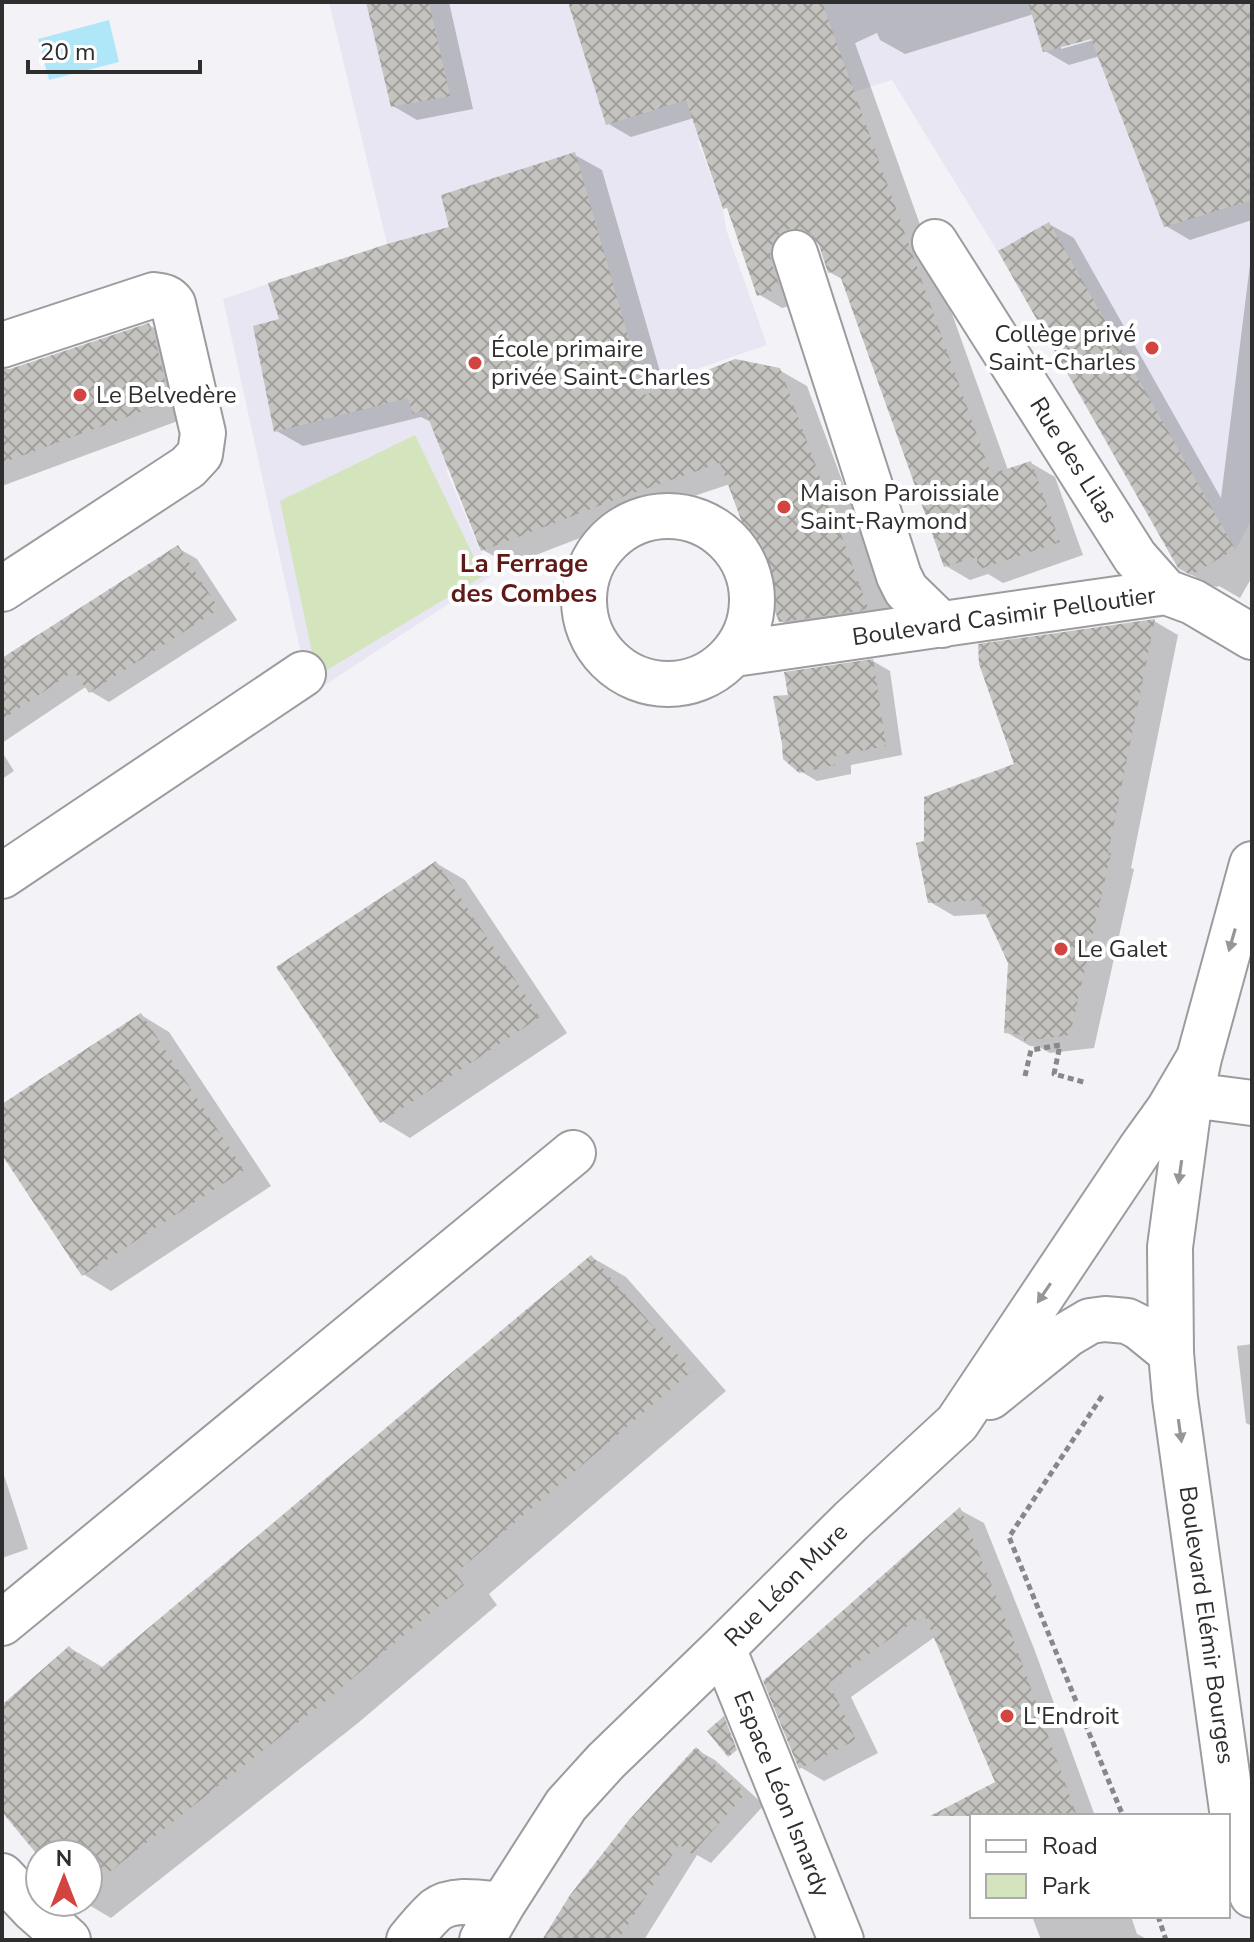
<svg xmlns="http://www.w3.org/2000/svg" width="1254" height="1942" viewBox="0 0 1254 1942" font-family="'Nunito Sans',sans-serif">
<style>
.built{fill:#e7e6f2}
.park{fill:#d4e5bd}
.water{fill:#afe7f9}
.shadow{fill:#0003;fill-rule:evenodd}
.building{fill:url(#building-cross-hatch)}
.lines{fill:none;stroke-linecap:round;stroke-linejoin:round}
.minor-casing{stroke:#9c9c9f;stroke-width:48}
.path{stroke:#88888b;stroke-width:5;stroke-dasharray:6 4;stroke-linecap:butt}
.minor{stroke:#fff;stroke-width:44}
.oneway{fill:#969697}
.poi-dot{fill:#d34440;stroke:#fff;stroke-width:3}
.labels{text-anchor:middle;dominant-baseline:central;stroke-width:8;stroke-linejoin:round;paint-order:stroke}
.poi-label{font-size:24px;fill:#2e2e2f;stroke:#fff;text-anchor:start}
.street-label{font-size:24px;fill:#2e2e2f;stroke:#fff}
.neighbourhood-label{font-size:26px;font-weight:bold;fill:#5f1a18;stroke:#fff}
</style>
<defs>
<pattern id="building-cross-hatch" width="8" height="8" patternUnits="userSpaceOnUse" patternTransform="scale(2)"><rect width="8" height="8" fill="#c5c3c0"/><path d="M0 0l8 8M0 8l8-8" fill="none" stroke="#a09f9c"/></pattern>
</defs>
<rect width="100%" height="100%" fill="#f3f3f7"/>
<path class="built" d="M 329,2 L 1234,2 L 1252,120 L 1252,519 L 1236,549 L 1184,579 L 998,252 L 892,80 L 698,141 L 723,209 L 726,229 L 767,345 L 659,382 L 446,470 L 491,576 L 310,695 L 223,299 L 387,244 Z"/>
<path class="park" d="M 415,435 L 483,576 L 317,676 L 280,501 Z"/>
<path class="water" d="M 109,20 L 119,62 L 49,80 L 38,39 Z"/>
<path class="shadow" d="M 367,2 L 449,2 L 473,109 L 417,120 L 393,106 Z
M 570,2 L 1252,2 L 1252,220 L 1190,240 L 1166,226 L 1100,56 L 1069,65 L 1045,51 L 1034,14 L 905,54 L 880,40 L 877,33 L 855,43 L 1008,470 L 1031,463 L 1055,477 L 1083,555 L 1003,583 L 988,574 L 970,580 L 946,566 L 844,280 L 829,272 L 819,242 L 813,242 L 803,302 L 782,308 L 758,294 L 730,210 L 725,207 L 694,118 L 631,137 L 607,123 ZM 1100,34 L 1101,38 L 1061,49 L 1061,45 Z
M 575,155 L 602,170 L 665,389 L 779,370 L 807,386 L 895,623 L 808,637 L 781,621 L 730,484 L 650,511 L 510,565 L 483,550 L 433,423 L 421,417 L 303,446 L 275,430 L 282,320 L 451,228 Z
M 1049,224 L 1074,238 L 1221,498 L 1252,248 L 1252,577 L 1240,598 L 1219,586 L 1217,587 L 1207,584 L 1182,569 Z
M 149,325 L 174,340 L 194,415 L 2,486 L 2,379 Z
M 178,548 L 197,559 L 237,620 L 109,702 L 90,691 L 87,686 L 2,743 L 2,661 Z
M 1154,621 L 1178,635 L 1131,868 L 1134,869 L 1094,1048 L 1050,1053 L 1039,1047 L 1030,1046 L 1006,1032 L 1010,963 L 987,914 L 954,916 L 930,902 L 926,842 L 1017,765 Z
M 873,661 L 890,671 L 902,755 L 851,765 L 851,774 L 817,781 L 800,771 L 791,697 Z
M 2,752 L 14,771 L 2,779 Z
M 436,863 L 465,880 L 567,1033 L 410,1138 L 382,1121 Z
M 141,1015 L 169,1032 L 271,1186 L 111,1291 L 83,1274 L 2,1151 L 2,1106 Z
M 591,1257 L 626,1277 L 726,1391 L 489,1594 L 497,1605 L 358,1723 L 111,1918 L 84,1902 L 88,1902 L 88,1854 L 40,1854 L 2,1809 L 2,1711 L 70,1648 L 104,1668 Z
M 1252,1344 L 1252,1426 L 1246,1423 L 1237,1346 Z
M 2,1469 L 28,1549 L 2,1558 Z
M 960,1510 L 984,1523 L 1035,1651 L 1095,1816 L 993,1816 L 998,1782 L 936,1636 L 851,1697 L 878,1753 L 824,1781 L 800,1767 L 766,1682 Z
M 697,1750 L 715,1760 L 764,1805 L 711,1863 L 697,1855 L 644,1940 L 545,1940 Z
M 1032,1916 L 1131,1916 L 1137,1934 L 1149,1940 L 1041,1940 Z"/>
<path class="building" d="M 366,2 L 429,2 L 450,96 L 391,107 Z
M 568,2 L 822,2 L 991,474 L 1031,461 L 1060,542 L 977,570 L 977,557 L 944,567 L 838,270 L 828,273 L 819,245 L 811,234 L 801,229 L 788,229 L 776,237 L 770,249 L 771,261 L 780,288 L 757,296 L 727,208 L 723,209 L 686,100 L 606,125 Z
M 1028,2 L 1252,2 L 1252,200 L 1164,227 L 1091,39 L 1043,52 Z
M 575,152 L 645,395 L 735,359 L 780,368 L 868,608 L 859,611 L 779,622 L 720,463 L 622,497 L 481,551 L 425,410 L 413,414 L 408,398 L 274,432 L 253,326 L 279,319 L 268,283 L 387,244 L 449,227 L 441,195 Z
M 1049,222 L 1235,549 L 1191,575 L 1178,568 L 998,251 Z
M 149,323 L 155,339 L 170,401 L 2,463 L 2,369 L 10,369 Z
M 178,545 L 219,609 L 89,693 L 74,671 L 2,720 L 2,658 Z
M 1155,619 L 1108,853 L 1111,853 L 1070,1035 L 1024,1041 L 1024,1035 L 1004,1033 L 1008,963 L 979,900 L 928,903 L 916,843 L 924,841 L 924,797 L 1014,764 L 979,664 L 978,644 Z
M 873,659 L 886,746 L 835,756 L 835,765 L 799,773 L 783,759 L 782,744 L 773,696 L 788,695 L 784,672 Z
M 436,861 L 540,1017 L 380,1123 L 276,967 Z
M 141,1013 L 244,1170 L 82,1276 L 2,1155 L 2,1104 Z
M 591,1255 L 692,1371 L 456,1573 L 464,1585 L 323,1703 L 88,1889 L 88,1854 L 40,1854 L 40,1858 L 2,1812 L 2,1705 L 69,1646 L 95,1673 Z
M 960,1507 L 1012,1636 L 1077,1816 L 930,1816 L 995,1782 L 924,1614 L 829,1683 L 856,1740 L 799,1769 L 763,1681 Z
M 724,1716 L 737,1750 L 728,1757 L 707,1731 Z
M 696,1747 L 746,1793 L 692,1854 L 679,1844 L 618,1940 L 542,1940 L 570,1895 L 629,1820 Z"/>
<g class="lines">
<g class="minor-casing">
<path id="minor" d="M 935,242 L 1135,557 L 1166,592
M 795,253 L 899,576 L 906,590 L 942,625
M 2,345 L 154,295 C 163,296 168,297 173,304 L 203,433 L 200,454 L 188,467 L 2,589
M584 600a84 84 0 1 1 168 0a84 84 0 1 1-168 0Z
M 734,654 L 1166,592 L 1193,602 L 1252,637
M 1252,864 L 1199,1058 L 1189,1105 L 1170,1247 L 1171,1353 L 1175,1398 L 1236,1839 L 1252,1895
M 2,876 L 303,674
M 1191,1095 L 1252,1103
M 990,1397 L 1068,1334 L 1090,1321 L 1105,1319 L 1127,1321 L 1139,1327 L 1171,1353
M 2,1623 L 573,1153
M 723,1648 L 841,1940
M 2,1876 L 33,1909 L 68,1940
M 409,1940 C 417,1930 426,1919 436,1910 C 453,1897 482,1903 502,1905
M 482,1940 L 502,1905 L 566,1805 L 606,1761 L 723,1648 L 851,1521 L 957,1423 L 1141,1148 L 1169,1109 L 1199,1058"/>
</g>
<path class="path" d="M 1025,1076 L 1031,1050 L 1060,1045 L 1054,1074 L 1087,1083
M 1102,1396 L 1009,1537 L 1123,1816
M 1158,1916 L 1166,1940"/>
<use href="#minor" class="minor"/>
</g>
<defs><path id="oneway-solid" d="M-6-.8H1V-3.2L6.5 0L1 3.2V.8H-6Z" transform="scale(2)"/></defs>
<g class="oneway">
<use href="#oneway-solid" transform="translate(1232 940) rotate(106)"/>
<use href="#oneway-solid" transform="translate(1180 1172) rotate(98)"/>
<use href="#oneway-solid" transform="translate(1044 1293) rotate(124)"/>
<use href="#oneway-solid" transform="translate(1180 1431) rotate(82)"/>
</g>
<g class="poi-dot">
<circle cx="1152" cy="348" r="8"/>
<circle cx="475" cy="363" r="8"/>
<circle cx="80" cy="395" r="8"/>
<circle cx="784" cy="507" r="8"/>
<circle cx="1061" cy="949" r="8"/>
<circle cx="1007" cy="1716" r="8"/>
</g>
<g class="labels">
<g class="poi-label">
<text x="1136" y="334" text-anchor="end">Collège privé<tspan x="1136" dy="28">Saint-Charles</tspan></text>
<text x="491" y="349">École primaire<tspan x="491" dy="28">privée Saint-Charles</tspan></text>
<text x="96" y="395">Le Belvedère</text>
<text x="800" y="493">Maison Paroissiale<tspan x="800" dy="28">Saint-Raymond</tspan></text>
<text x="1077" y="949">Le Galet</text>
<text x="1023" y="1716">L'Endroit</text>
</g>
<g class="street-label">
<text transform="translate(1074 460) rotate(58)">Rue des Lilas</text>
<text transform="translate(1004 616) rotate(-8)">Boulevard Casimir Pelloutier</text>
<text transform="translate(786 1585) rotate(-45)">Rue Léon Mure</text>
<text transform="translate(1207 1625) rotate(82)">Boulevard Elémir Bourges</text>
<text transform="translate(782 1794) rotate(68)">Espace Léon Isnardy</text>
</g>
<g class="neighbourhood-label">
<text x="524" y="563">La Ferrage<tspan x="524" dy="30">des Combes</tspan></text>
</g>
</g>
<rect width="1254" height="1942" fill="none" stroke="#2e2e2f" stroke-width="8"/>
<rect x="970" y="1814" width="260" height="104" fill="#ffffff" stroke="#ababac" stroke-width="2"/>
<rect x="986" y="1840" width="40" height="12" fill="#ffffff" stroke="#ababac" stroke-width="2"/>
<text x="1042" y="1854" font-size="24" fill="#2e2e2f">Road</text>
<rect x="986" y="1874" width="40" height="24" fill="#d4e5bd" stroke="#ababac" stroke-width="2"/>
<text x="1042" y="1894" font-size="24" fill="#2e2e2f">Park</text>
<g transform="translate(64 1878)"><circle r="38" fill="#ffffff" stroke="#ababac" stroke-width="2"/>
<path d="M0-6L14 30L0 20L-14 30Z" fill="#d34440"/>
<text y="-12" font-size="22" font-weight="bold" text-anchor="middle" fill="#2e2e2f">N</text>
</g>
<path d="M28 60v12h172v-12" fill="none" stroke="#2e2e2f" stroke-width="4"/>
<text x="40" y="60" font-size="24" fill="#2e2e2f" stroke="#ffffff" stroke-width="6" paint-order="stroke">20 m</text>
</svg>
